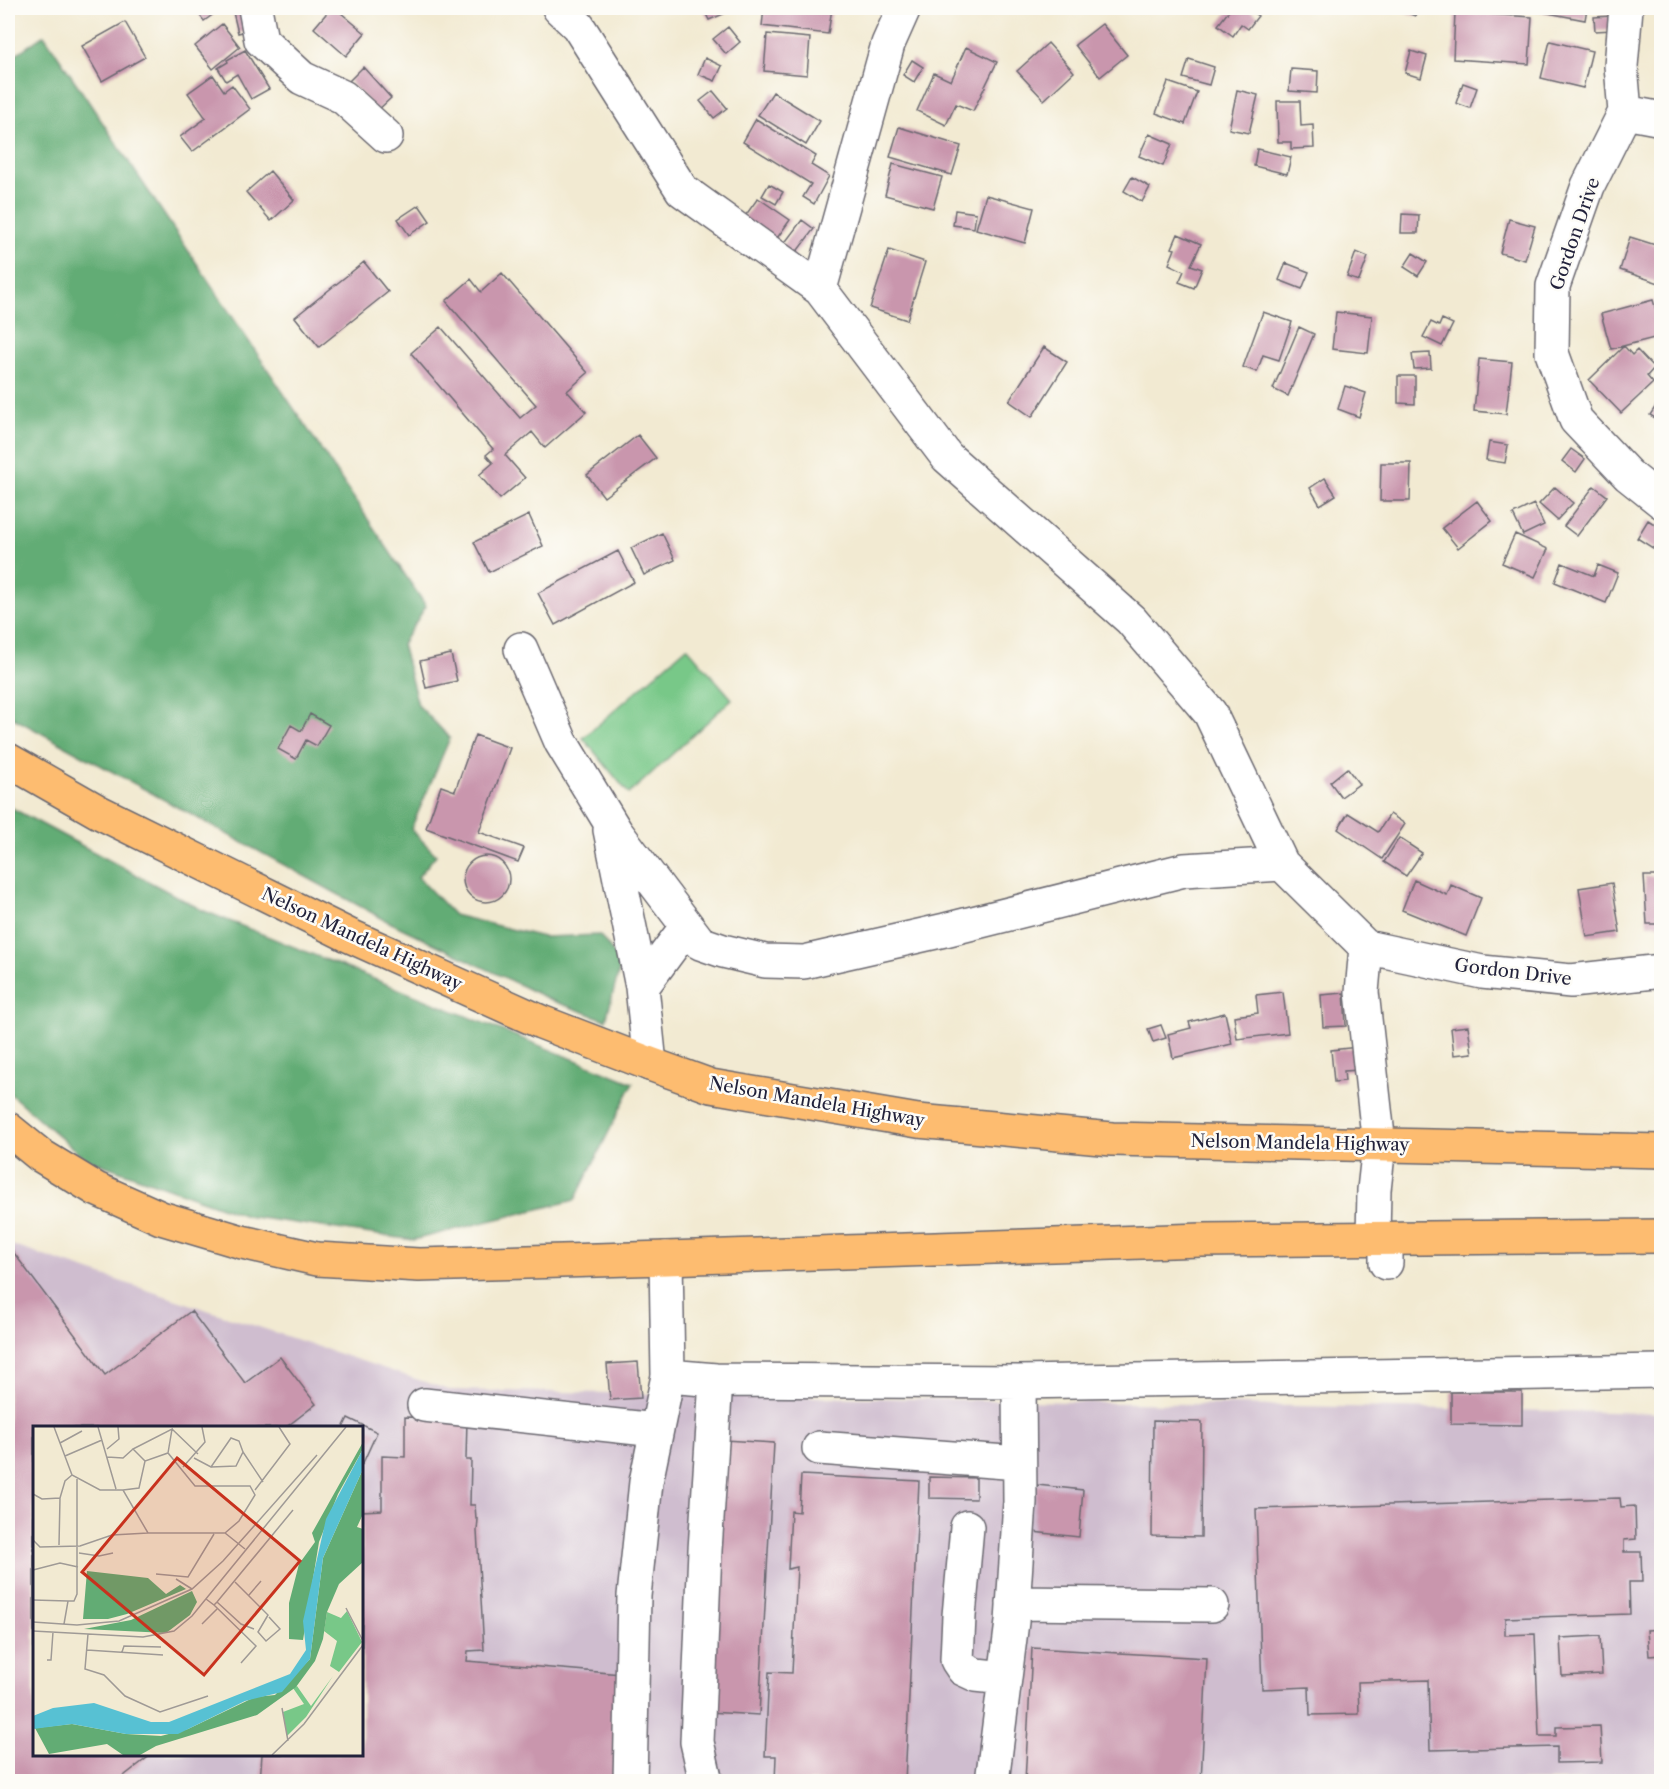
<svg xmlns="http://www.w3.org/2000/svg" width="1669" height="1789" viewBox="0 0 1669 1789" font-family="'Libre Caslon Text',serif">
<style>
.industrial{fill:#cfbdcf;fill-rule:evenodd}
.green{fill:#78c888;stroke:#4d7562;stroke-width:1.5}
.forest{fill:#62ac74;stroke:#426758;stroke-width:1.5}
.building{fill:#c996ad}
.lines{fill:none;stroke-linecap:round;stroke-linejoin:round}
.minor-casing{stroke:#6b6870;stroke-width:36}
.highway-casing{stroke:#6b6870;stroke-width:36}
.minor{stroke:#fff;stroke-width:33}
.highway{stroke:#fdbc70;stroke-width:33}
.labels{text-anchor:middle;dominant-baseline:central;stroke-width:5;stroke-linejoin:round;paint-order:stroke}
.street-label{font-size:18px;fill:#22223b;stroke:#fdfcf7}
.inset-road{fill:none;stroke:#9f9a96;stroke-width:1.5}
.view{fill:#c8321e;fill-opacity:0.15;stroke:#c8321e;stroke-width:3}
.inset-edge{fill:none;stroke:#22223b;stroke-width:3}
</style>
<rect width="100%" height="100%" fill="#fdfcf7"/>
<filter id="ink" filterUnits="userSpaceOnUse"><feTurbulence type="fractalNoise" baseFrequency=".0167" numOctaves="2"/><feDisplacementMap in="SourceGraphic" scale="12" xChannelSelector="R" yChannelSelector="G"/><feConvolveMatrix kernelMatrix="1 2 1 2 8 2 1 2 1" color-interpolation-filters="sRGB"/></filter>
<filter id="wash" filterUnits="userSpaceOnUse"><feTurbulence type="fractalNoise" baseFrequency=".008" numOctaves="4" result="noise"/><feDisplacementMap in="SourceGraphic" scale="24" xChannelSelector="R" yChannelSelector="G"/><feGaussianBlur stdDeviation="1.35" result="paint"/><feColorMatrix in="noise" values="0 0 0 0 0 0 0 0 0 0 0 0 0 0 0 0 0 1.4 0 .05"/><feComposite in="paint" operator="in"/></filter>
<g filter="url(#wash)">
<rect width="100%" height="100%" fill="#f2ead2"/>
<path class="industrial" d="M 8,1244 L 449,1390 L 1661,1413 L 1661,1781 L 8,1782 ZM 34,1428 L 362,1428 L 362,1754 L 34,1754 Z"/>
<path class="green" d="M 687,647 L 732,699 L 629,794 L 583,738 Z"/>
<path class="forest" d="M 44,35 L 426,606 L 402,644 L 418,705 L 450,738 L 411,829 L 436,855 L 418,877 L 454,915 L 543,937 L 600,935 L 621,963 L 606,1020 L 553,1001 L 387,921 L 8,715 L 8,60 Z
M 8,806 L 202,910 L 633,1083 L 575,1200 L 413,1240 L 246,1216 L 84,1158 L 8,1092 Z"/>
<g id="blocks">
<path class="building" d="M 198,8 L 222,8 L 204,21 L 195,9 Z
M 232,8 L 242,8 L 251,30 L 238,33 Z
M 331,8 L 335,8 L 365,33 L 346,56 L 314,28 Z
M 703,8 L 723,8 L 726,13 L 709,20 Z
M 764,8 L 832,8 L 828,34 L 762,26 Z
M 1231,8 L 1246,8 L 1258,16 L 1248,29 L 1241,24 L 1233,36 L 1218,25 Z
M 1396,8 L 1418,8 L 1415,16 Z
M 1533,8 L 1587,8 L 1585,20 L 1532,10 Z
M 1455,12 L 1532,17 L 1529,64 L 1453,59 Z
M 1612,16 L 1613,30 L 1595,31 L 1594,17 Z
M 125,22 L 145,57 L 102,81 L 82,46 Z
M 222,24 L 240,47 L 213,69 L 195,46 Z
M 1102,24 L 1127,55 L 1100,77 L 1075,45 Z
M 728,27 L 740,42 L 726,54 L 713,39 Z
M 767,34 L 810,38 L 807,75 L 764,71 Z
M 1550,41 L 1592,51 L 1583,88 L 1541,78 Z
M 1048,43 L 1074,72 L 1044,100 L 1017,71 Z
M 966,47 L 997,62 L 973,111 L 956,104 L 946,125 L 917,111 L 934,73 L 951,81 Z
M 245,50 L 269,89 L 251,99 L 237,74 L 226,81 L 218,68 L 228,62 L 227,60 Z
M 1411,51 L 1427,56 L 1421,78 L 1405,73 Z
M 705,58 L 722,66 L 715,81 L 698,74 Z
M 1189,59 L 1214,67 L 1209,85 L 1183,78 Z
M 912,60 L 923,67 L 914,82 L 903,75 Z
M 363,67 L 391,98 L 377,111 L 349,81 Z
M 1291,69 L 1318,71 L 1317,93 L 1289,91 Z
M 213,75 L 224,91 L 232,85 L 250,109 L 192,152 L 180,137 L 206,118 L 188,93 Z
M 1168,82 L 1197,92 L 1185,124 L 1156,113 Z
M 1463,83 L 1477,88 L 1470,108 L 1456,103 Z
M 1237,90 L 1258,95 L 1249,133 L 1229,129 Z
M 713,91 L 727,108 L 714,118 L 700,101 Z
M 773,92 L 820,121 L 806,145 L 758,115 Z
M 1277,101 L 1300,101 L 1301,126 L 1313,125 L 1314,148 L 1291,149 L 1291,142 L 1278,142 Z
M 756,119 L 816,156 L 811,165 L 829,176 L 814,204 L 803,197 L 811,184 L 743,142 Z
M 899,127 L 961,146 L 952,175 L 890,157 Z
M 1149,134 L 1172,144 L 1163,166 L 1139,156 Z
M 1257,149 L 1291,157 L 1287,174 L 1254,166 Z
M 893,164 L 942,177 L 933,208 L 885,195 Z
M 270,171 L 294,200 L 271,221 L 246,192 Z
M 1132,177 L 1150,187 L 1142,202 L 1124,191 Z
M 769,184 L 783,192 L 776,204 L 762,196 Z
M 986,195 L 1034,208 L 1025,243 L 976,229 Z
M 758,198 L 790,220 L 775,241 L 743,219 Z
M 419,205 L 430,221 L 409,235 L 398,219 Z
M 955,210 L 976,213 L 974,228 L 953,225 Z
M 1402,214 L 1419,215 L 1418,233 L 1401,233 Z
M 1509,219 L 1535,226 L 1525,260 L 1500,253 Z
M 802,220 L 814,229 L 792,258 L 780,249 Z
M 1178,234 L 1201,244 L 1191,265 L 1202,269 L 1194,288 L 1179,282 L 1184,271 L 1169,264 L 1175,249 L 1172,248 Z
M 1630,237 L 1662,247 L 1662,284 L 1620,270 Z
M 889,250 L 925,262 L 907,320 L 870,308 Z
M 1356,252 L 1368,257 L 1359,281 L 1347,277 Z
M 1413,253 L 1427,262 L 1418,276 L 1404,267 Z
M 364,262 L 388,292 L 319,347 L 295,317 Z
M 1286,263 L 1309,272 L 1302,289 L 1279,280 Z
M 502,273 L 588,373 L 567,391 L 586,412 L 545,448 L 532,432 L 505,455 L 525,478 L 500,499 L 479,475 L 493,463 L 486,455 L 493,449 L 411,353 L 441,327 L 520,418 L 536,405 L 446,301 L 471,279 L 481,292 Z
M 1653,300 L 1662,330 L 1662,336 L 1611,349 L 1601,314 Z
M 1263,312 L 1292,322 L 1279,360 L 1263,355 L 1257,372 L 1243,367 Z
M 1336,312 L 1372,316 L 1368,353 L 1332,349 Z
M 1442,319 L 1453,324 L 1442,346 L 1423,337 L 1431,322 L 1439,326 Z
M 1299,327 L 1314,334 L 1288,396 L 1273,389 Z
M 1624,346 L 1632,355 L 1637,350 L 1654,368 L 1647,376 L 1653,383 L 1621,413 L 1589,380 Z
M 1044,347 L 1067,362 L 1032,417 L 1009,401 Z
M 1430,353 L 1431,368 L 1414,369 L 1412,354 Z
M 1656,356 L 1662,356 L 1662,379 L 1658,379 Z
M 1479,359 L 1512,362 L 1506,414 L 1474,411 Z
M 1398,376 L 1415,376 L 1415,404 L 1398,403 Z
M 1345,386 L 1366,393 L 1359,417 L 1338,409 Z
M 1662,397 L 1662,422 L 1650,415 Z
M 638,435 L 656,458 L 604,497 L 587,475 Z
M 1489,442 L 1508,445 L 1505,463 L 1486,460 Z
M 1571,449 L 1585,459 L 1576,472 L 1562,461 Z
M 1381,463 L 1411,463 L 1410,501 L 1380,501 Z
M 1325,478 L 1336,495 L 1320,505 L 1310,488 Z
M 1594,486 L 1607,496 L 1577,536 L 1564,526 Z
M 1555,487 L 1573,503 L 1557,520 L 1539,504 Z
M 1477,501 L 1492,521 L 1458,548 L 1442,528 Z
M 1534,504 L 1544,525 L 1523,535 L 1513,514 Z
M 529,515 L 543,546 L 489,572 L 474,542 Z
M 1648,520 L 1662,529 L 1662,554 L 1637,538 Z
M 662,533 L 675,560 L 644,575 L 631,548 Z
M 1515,534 L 1548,549 L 1535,577 L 1502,563 Z
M 618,551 L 634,582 L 555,625 L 538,593 Z
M 1562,563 L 1594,576 L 1598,565 L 1618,573 L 1606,603 L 1555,582 Z
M 451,654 L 457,681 L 426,688 L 420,661 Z
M 310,714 L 329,725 L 317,746 L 306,740 L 296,759 L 278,749 L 291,725 L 301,731 Z
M 475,735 L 510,748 L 479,832 L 524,848 L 518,862 L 426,828 L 441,786 L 455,791 Z
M 1347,768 L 1359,784 L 1341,797 L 1330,782 Z
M 1348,813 L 1378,832 L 1390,814 L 1405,824 L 1382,859 L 1338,829 Z
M 1399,838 L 1422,853 L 1406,876 L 1384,862 Z
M463 879a23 23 0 1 1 46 0a23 23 0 1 1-46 0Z
M 1644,876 L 1662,876 L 1662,924 L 1647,924 Z
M 1414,880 L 1447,895 L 1451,885 L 1481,898 L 1466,936 L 1402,910 Z
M 1612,883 L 1620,932 L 1587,937 L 1579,888 Z
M 1283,992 L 1288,1033 L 1237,1039 L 1234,1016 L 1258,1013 L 1256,995 Z
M 1344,993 L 1346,1026 L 1323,1027 L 1321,995 Z
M 1225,1013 L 1232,1044 L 1173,1058 L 1168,1034 L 1191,1028 L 1189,1022 Z
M 1161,1025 L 1166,1038 L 1153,1042 L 1148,1029 Z
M 1468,1026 L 1472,1053 L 1454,1055 L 1451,1028 Z
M 1358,1047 L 1360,1070 L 1344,1071 L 1345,1081 L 1334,1082 L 1331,1050 Z
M 8,1245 L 105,1375 L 191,1311 L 245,1383 L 280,1357 L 316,1404 L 285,1428 L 34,1428 L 34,1754 L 152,1754 L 116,1782 L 8,1782 Z
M 638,1362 L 641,1398 L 610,1400 L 607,1364 Z
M 1451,1392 L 1522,1392 L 1522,1425 L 1451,1424 Z
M 405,1417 L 467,1419 L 466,1460 L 471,1460 L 470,1505 L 475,1505 L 476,1519 L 478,1519 L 477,1531 L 484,1650 L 468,1651 L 467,1661 L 621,1674 L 613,1782 L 260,1782 L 262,1754 L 362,1754 L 362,1511 L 382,1510 L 382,1456 L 405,1457 Z
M 348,1418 L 377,1432 L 362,1465 L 362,1428 L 343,1428 Z
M 1153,1421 L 1202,1422 L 1201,1537 L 1152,1536 Z
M 724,1440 L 774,1443 L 759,1715 L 709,1712 Z
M 801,1475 L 919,1481 L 905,1782 L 775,1782 L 776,1756 L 765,1756 L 769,1672 L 792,1673 L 797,1567 L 788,1569 L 791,1511 L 799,1512 Z
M 929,1477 L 976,1478 L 976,1499 L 929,1498 Z
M 1037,1485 L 1083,1490 L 1079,1537 L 1033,1532 Z
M 1620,1498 L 1621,1507 L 1635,1506 L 1636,1539 L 1624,1540 L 1624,1552 L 1641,1552 L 1642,1582 L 1629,1582 L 1630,1614 L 1505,1618 L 1505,1635 L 1535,1634 L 1539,1736 L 1556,1736 L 1556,1727 L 1600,1726 L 1602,1762 L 1557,1763 L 1557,1747 L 1430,1750 L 1428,1680 L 1358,1682 L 1359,1714 L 1310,1715 L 1309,1687 L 1262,1689 L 1256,1509 Z
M 1662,1629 L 1662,1655 L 1649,1656 L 1647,1630 Z
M 1600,1636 L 1602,1674 L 1562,1676 L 1560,1638 Z
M 1032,1648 L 1207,1658 L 1201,1782 L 1025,1782 Z"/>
</g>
</g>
<g filter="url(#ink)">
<use href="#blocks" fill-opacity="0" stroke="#6b6870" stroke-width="1.5"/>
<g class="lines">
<g class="minor-casing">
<path id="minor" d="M 255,8 L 261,40 L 302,78 L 343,97 L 386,136
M 559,8 L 578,26 L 682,190 L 820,289
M 904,8 L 888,44 L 820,289 L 947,457 L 1131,620 L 1210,713 L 1282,864 L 1366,947 L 1362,992 L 1379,1145 L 1374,1190 L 1373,1237
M 1625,112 L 1588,186 L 1553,286 L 1552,353 L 1576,420 L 1628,475 L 1662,502
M 1625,112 L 1621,66 L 1626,8
M 1625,112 L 1662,119
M 521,649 L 561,742 L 616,832 L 700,943 L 723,951 L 765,961 L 804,962 L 945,930 L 1184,870 L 1282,864
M 610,830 L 642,987 L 650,1064
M 1366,947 L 1482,972 L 1571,981 L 1662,971
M 642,987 L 687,926
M 666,1258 L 668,1376 L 716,1380 L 1019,1382 L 1662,1371
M 1386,1263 L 1386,1238
M 424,1405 L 656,1430
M 819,1448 L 1019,1463
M 967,1527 L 959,1616 L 957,1660 L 963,1669 L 976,1675 L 1005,1678
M 1013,1603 L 1212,1605
M 630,1782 L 634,1596 L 646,1482 L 668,1376
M 706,1782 L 697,1742 L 705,1550 L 716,1380
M 992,1782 L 1012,1622 L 1020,1502 L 1019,1382"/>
</g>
<g class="highway-casing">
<path id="highway" d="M 8,760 L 99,812 L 348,935 L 541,1022 L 650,1064 L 711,1086 L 918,1121 L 1112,1139 L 1662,1151
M 8,1129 L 40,1155 L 96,1189 L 161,1218 L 242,1242 L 317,1259 L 419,1265 L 666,1258 L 1202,1240 L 1662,1236"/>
</g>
<use href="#minor" class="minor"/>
<use href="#highway" class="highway"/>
</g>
</g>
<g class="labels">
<g class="street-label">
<text transform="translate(1575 234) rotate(-71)">Gordon Drive</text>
<text transform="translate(362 939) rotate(25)">Nelson Mandela Highway</text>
<text transform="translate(1513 972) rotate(7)">Gordon Drive</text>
<text transform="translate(817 1102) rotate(10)">Nelson Mandela Highway</text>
<text transform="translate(1300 1143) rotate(1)">Nelson Mandela Highway</text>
</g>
</g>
<g transform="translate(33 1426)">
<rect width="330" height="330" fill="#f2ead2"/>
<path d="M 314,185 L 329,216 L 306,246 L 297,240 L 304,215 L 291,205 L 294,186 L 308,192 ZM 300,250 L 273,291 L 254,310 L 250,286 L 271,278 L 260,262 L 264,260 L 278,280 Z" fill="#78c888"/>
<path d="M 330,16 L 330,23 L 305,68 L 286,116 L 270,214 L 256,213 L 256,177 L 266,138 L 282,116 L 279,107 ZM 330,43 L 330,88 L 324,101 L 330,103 L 330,136 L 306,158 L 294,186 L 290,213 L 282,235 L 263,261 L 224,289 L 123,320 L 107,329 L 90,329 L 74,318 L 16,328 L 2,302 L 39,298 L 93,308 L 128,310 L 155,303 L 222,271 L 242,269 L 277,233 L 290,132 ZM 54,145 L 115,152 L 133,168 L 147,159 L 153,163 L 94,188 L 75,193 L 50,193 ZM 159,165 L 164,176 L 157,189 L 133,207 L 51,203 L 98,194 Z" fill="#62ac74"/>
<path d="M 330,23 L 330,43 L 290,132 L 277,233 L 249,266 L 212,275 L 145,308 L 93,308 L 39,298 L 0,303 L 0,290 L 20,282 L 61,277 L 118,296 L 136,296 L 257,248 L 273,224 L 270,195 L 293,93 Z" fill="#57c1d3"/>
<path class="inset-road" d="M 21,1 L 39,49 L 67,64 L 90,64 L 115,107 L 192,107 L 212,123M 65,1 L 83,63M 139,3 L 165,28M 27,17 L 49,5M 74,23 L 86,13 L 85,1M 210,26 L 230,56M 32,30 L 69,14M 74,31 L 90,32 L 100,23M 161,32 L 178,41 L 198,12 L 206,15 L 210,26 L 203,40 L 178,41M 112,35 L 100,23 L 139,3 L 135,27M 150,41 L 172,16 L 169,1M 90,64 L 106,62 L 112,35 L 135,27 L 162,60 L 217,60 L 222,69 L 206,95 L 192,107M 222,64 L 257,18 L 246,1M 0,68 L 9,73 L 27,72 L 32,55 L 39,49M 0,114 L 7,121 L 47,120 L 79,109 L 115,107M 26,119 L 27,72M 46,127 L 66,130 L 80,127M 0,144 L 27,137 L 45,141M 123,148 L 155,151 L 181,108M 143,153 L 159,163M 202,156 L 235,189 L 225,206 L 233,215 L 247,203 L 236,191M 216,169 L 228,155M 173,173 L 181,179 L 184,176 L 260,84M 0,174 L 35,175M 184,176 L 208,198 L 221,203M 181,179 L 223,220 L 208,237M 313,182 L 330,215M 0,196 L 44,199 L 86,195 L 159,163 L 190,135 L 284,29M 31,198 L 35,175 L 41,175 L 44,168 L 44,53M 169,198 L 184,183M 0,205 L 110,211 L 141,205 L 159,190 L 313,1M 55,208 L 52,243 L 71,249 L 92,270 L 127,286 L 175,270M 54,224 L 130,229M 89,226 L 91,220 L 128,221M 14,234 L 18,234 L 20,206M 249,282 L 255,315M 239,329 L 271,298 L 330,219"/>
<path class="view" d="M 144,32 L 267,135 L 171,249 L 49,146 Z"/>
<rect width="330" height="330" class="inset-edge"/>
</g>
<rect width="1669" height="1789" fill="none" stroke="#fdfcf7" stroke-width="30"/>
</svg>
